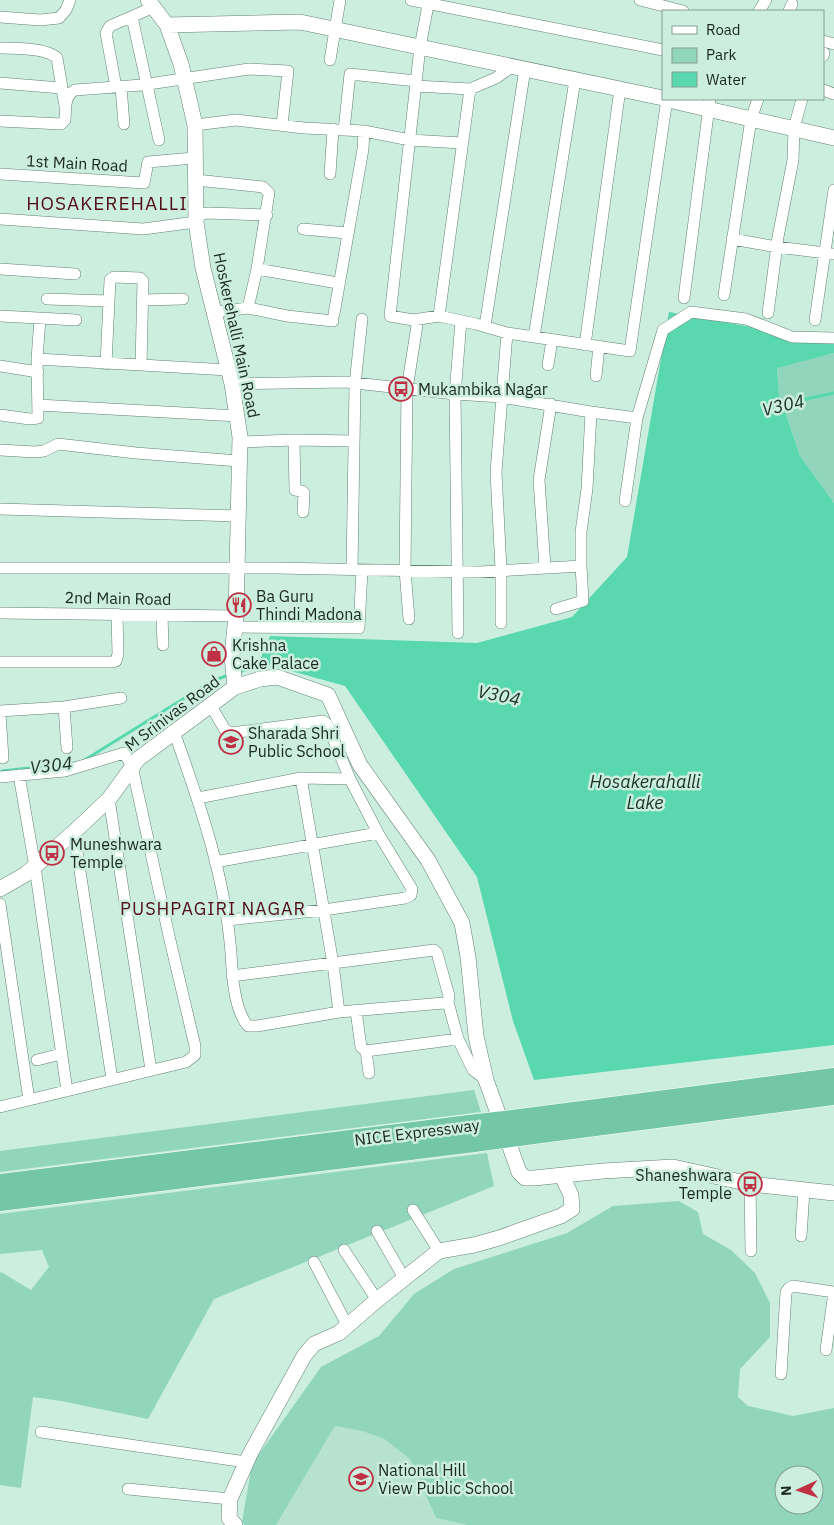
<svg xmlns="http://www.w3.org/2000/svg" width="834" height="1525" viewBox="0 0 834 1525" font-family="'IBM Plex Sans',sans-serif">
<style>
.built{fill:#b8e2d0}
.green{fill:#91d6bc;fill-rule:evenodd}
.water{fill:#59d8af}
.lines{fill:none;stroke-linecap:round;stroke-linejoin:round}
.stream{stroke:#59d8af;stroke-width:3}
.street-casing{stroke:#628275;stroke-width:12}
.secondary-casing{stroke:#628275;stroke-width:16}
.highway-casing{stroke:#fff;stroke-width:21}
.street{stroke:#fff;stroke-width:11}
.secondary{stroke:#fff;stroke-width:15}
.highway{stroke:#73c6a8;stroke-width:20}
.highway-bridge-casing{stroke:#fff;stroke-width:21;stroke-linecap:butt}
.highway-bridge{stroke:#73c6a8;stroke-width:20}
.labels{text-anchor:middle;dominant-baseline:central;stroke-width:5;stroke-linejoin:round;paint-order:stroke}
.street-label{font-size:16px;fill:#1a2722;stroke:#cbeedf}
.poi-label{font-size:16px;fill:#1a2722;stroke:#cbeedf;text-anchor:start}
.water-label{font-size:18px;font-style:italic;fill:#1a3028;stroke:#cbeedf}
.neighbourhood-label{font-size:18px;letter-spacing:1px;fill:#530e18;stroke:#cbeedf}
.quarter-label{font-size:19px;letter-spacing:1px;fill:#530e18;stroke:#cbeedf}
</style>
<rect width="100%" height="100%" fill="#cbeedf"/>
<path class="built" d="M 335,1426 L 362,1431 L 383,1439 L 410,1459 L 436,1518 L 467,1525 L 276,1525 Z"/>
<path class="green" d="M 834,353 L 834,503 L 800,456 L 779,394 L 777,367 Z
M 474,1090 L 481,1112 L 0,1172 L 0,1151 Z
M 487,1153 L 494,1186 L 214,1299 L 148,1419 L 61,1401 L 33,1397 L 21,1488 L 0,1485 L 0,1273 L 1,1272 L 31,1290 L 49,1267 L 42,1250 L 0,1254 L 0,1214 Z
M 679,1201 L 698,1212 L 703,1234 L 731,1250 L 755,1273 L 770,1303 L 770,1337 L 740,1369 L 738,1397 L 748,1406 L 793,1416 L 834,1408 L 834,1525 L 467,1525 L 436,1518 L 410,1459 L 384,1439 L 362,1431 L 335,1426 L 276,1525 L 245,1525 L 242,1522 L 252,1464 L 321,1367 L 379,1336 L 414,1294 L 454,1269 L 567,1233 L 613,1206 ZM 784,1475 L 814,1475 L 814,1505 L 784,1505 Z"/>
<path class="water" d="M 669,312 L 834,342 L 834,353 L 777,368 L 779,394 L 800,456 L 834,503 L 834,1045 L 534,1080 L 513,1021 L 477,877 L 345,686 L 259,662 L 270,636 L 477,643 L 572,617 L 627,557 Z"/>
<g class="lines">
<path class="stream" d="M 778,405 L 834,393
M 239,672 L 266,663
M 83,761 L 212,681 L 229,675
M 2,771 L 75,763"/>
<g class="street-casing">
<path id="street" d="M 411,0 L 663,50
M 429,0 L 420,47 L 390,316 L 413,320 L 439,316 L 476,324 L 507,333 L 630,351 L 667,99
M 640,0 L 683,11
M 759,11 L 766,0
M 789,11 L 792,4
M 0,17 L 40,20 L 59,18 L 66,10 L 70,0
M 132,17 L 159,140
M 823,41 L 834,44
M 0,48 C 14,48 47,48 57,58 L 65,106
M 823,56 L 824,53
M 330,60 L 340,0
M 0,83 L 61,88
M 416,86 L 470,89 L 496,78 L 513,66
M 116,87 L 106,33 L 110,26 L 154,7
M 121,87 L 124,124
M 823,90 L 834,94
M 0,121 L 61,124 L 65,120 C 66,108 64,96 75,90 L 142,85 L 249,69 L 288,71 L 282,125
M 195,125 L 236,120 L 304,128 L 364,131 L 410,140 L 462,143
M 344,130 L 350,74 L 416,81
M 0,174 L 144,183 L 148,162 L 194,158
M 330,174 L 333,129
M 196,180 L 263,187 L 269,193 L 257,269 L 248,308
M 0,219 L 143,229 L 196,222 L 201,214 L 208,213 L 267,215
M 303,229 L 347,233
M 732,239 L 777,247 L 834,254
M 0,269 L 75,274
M 257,269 L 338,283
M 724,295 L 751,119 L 758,99
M 684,298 L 710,99
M 47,299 L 109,301
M 143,300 L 183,299
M 215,312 L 248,308 L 287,316 L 333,321
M 768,313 L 778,237 L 793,160 L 794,128 L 802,99
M 334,314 L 363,149 L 364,131
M 0,316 L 76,320
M 439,316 L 470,89
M 815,320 L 834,190
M 485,326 L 525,69
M 534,337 L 575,80
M 585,345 L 620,89
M 37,359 L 228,370
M 106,364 L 110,280 L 114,277 L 140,278 L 143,281 L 141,365
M 548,365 L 552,340
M 0,366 L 38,372
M 596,376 L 599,346
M 38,405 L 238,416
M 591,412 L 637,418 L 663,330 L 691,312 L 746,319 L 792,337 L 834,338
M 0,415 L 30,419 L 38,418 L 37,359 L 40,319
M 294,440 L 295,490 L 302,491 L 304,493 L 303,512
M 239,442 L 294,440 L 353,441
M 0,450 L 35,452 L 44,451 L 58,444 L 136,453 L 239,461
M 625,501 L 637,418
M 0,509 L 238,516
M 545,567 L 539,480 L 551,404
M 0,568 L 276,568 L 480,572 L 581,566 L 581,532 L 587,489 L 591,412 L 501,397 L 455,394 L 346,382 L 232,384
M 352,569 L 355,384 L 362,319
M 556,609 L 583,601 L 581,566
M 0,613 L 236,616
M 162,615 L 163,645
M 409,619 L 405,570 L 407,389 L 418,319
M 501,623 L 501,569 L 496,472 L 507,333
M 235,627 L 359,628 L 362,570
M 458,633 L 455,394 L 461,321
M 0,662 L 111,662 L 116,661 L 118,654 L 117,614
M 211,706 L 225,730 L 231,733 L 323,721 L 327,724 L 350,779
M 64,707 L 67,748
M 0,711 L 64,707 L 121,698
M 0,714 L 3,758
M 174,732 C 200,804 225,876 231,953 C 232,974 234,1010 248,1026 L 257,1026 L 339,1012 L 444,1003 L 448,1002 L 449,996 L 437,953 L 434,950 L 232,976
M 19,775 L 35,867 L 67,1091
M 0,777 L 65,771 L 124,753 L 132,766 L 169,936 L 195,1046 L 195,1055 L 186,1062 L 0,1107
M 301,778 L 333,964 L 339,1012
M 198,798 L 301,778 L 350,779 L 378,833 L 412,889 L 411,895 L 405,898 L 324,910 L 228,920
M 109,799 L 151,1070
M 74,832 L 112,1079
M 215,862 L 378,833
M 0,904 L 29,1100
M 448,1002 L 458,1039 L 473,1070 L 486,1080
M 356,1011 L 361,1047 L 366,1051 L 458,1039
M 366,1051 L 369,1073
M 37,1060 L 61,1054
M 750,1184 L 751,1251
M 413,1210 L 439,1251
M 377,1231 L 404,1278
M 801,1236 L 804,1191
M 344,1250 L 377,1300
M 314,1262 L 347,1325
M 826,1350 L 834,1292
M 781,1374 L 786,1292 L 789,1288 L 793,1286 L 834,1292
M 41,1432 L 246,1462
M 128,1489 L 230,1499"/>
</g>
<g class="secondary-casing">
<path id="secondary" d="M 148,0 L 167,25 L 181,64 L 195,125 L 196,222 L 203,268 L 232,384 L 240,437 L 236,616 L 232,656 L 235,687
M 167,25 L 300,22 L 663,98
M 664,99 L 834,138
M 0,889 L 26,874 L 74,832 L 109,799 L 138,759 L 235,687 L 260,679 L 277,677 L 328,695 L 360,765 L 428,860 L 462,923 L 468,957 L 476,1036 L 486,1080 L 519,1172 L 525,1178 L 534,1178 L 603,1171 L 673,1167 L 750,1184 L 834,1193
M 235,1525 L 229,1518 L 230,1499 L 250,1454 L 304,1356 L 314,1344 L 339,1333 L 377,1300 L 439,1251 L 474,1245 L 499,1238 L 561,1216 L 572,1209 L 571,1195 L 562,1176"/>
</g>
<g class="highway-casing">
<path id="highway" d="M 513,1120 L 834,1078
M 518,1136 L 834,1095
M 0,1184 L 469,1125
M 0,1201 L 474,1142"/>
</g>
<use href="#street" class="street"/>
<use href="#secondary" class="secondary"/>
<use href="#highway" class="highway"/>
<g class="highway-bridge-casing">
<path id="highway-bridge" d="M 469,1125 L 513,1120
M 474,1142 L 518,1136"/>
</g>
<use href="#highway-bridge" class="highway-bridge"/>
</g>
<defs>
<g id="bus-ring" transform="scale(1.25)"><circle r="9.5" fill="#cbeedf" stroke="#c03044" stroke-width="1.5"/><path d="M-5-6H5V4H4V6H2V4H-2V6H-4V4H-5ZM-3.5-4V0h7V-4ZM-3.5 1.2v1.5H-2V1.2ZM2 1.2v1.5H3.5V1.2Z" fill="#c03044"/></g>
<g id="restaurant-ring" transform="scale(1.25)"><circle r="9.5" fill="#cbeedf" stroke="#c03044" stroke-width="1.5"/><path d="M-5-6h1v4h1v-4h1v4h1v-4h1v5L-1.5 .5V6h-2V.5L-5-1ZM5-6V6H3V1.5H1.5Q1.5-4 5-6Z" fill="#c03044"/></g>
<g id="shop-ring" transform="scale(1.25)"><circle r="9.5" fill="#cbeedf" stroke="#c03044" stroke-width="1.5"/><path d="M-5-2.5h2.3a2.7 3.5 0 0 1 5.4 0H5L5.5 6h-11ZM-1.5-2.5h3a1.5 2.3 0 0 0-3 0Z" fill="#c03044"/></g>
<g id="school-ring" transform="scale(1.25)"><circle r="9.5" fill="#cbeedf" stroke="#c03044" stroke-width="1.5"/><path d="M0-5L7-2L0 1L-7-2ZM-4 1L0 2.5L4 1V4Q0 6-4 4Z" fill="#c03044"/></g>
</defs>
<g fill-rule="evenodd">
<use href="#bus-ring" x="401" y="389"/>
<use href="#restaurant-ring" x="239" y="605"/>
<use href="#shop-ring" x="214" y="654"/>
<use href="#school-ring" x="231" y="742"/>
<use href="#bus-ring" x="52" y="853"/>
<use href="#bus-ring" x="750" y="1184"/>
<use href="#school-ring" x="361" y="1479"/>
</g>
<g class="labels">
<g class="street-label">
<text transform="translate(77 163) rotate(3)">1st Main Road</text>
<text transform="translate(237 335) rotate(78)">Hoskerehalli Main Road</text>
<text transform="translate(118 598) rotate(1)">2nd Main Road</text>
<text transform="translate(172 713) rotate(-37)">M Srinivas Road</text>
<text transform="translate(417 1132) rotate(-7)">NICE Expressway</text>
</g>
<g class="poi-label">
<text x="418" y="389">Mukambika Nagar</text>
<text x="256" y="596">Ba Guru<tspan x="256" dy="18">Thindi Madona</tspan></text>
<text x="232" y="645">Krishna<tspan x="232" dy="18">Cake Palace</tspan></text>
<text x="248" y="733">Sharada Shri<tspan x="248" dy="18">Public School</tspan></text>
<text x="70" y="844">Muneshwara<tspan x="70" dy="18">Temple</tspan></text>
<text x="732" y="1175" text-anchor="end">Shaneshwara<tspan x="732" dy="18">Temple</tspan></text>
<text x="378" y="1470">National Hill<tspan x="378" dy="18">View Public School</tspan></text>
</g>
<g class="water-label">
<text transform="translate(783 405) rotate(-13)">V304</text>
<text transform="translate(499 695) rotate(12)">V304</text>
<text transform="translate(51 765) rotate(-7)">V304</text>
<text x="645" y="781">Hosakerahalli<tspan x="645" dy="21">Lake</tspan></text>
</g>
<g class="neighbourhood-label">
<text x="213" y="908">PUSHPAGIRI NAGAR</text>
</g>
<g class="quarter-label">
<text x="107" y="203">HOSAKEREHALLI</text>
</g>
</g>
<rect x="662" y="10" width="162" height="90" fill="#cbeedf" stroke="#849e93"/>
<rect x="672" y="26" width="25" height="8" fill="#ffffff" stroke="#849e93"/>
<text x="706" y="35" font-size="15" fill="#1a2722">Road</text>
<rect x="672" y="48" width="25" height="15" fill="#91d6bc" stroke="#849e93"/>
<text x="706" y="60" font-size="15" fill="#1a2722">Park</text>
<rect x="672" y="72" width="25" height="15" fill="#59d8af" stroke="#849e93"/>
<text x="706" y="85" font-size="15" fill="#1a2722">Water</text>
<g transform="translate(799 1490) rotate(267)"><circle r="24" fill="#cbeedf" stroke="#849e93"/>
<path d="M0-4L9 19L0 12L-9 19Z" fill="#c03044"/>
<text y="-8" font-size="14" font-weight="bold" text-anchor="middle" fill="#1a2722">N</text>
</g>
</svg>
